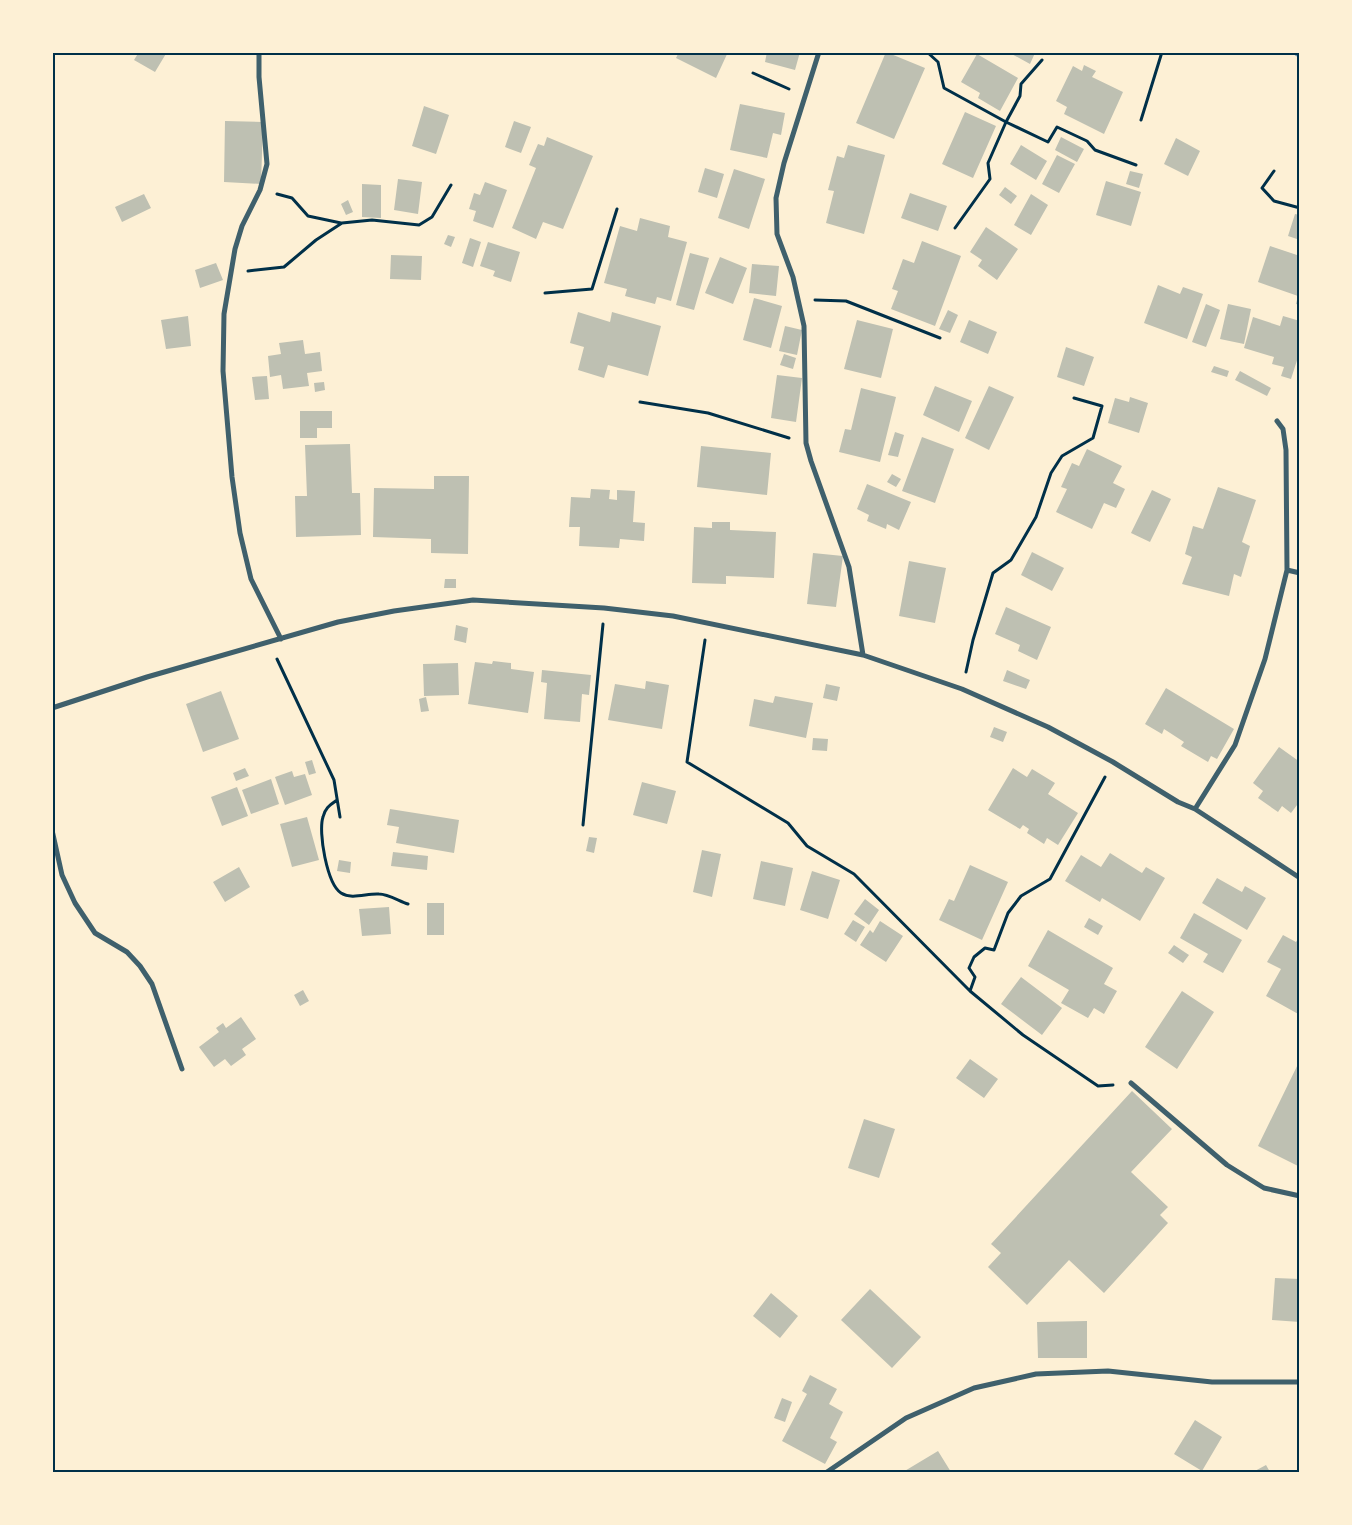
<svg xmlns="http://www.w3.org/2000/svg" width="1352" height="1525" viewBox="0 0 1352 1525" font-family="Commissioner,sans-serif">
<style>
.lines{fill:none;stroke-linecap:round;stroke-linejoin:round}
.stream{stroke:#669bbc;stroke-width:9}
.building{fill:#bec0b2}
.path{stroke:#003049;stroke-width:3}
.minor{stroke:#3f606c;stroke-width:5}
.neatline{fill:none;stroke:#003049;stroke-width:2}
</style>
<rect width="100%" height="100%" fill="#fdf0d5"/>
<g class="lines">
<path class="stream" d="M 1298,52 L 1300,53"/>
</g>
<path class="building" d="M 139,52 L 167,52 L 155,72 L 134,60 Z
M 679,52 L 728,52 L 716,78 L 676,58 Z
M 767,52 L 800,52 L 795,70 L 765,62 Z
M 886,52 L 925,68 L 894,139 L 856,123 Z
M 1008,52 L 1034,52 L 1035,53 L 1030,64 Z
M 977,54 L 1018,78 L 1000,111 L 978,98 L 980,93 L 961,82 Z
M 1084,65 L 1096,71 L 1092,77 L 1123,92 L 1104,134 L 1064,114 L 1067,107 L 1056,101 L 1073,66 L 1082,71 Z
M 740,104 L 785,113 L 781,135 L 773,133 L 767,158 L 730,150 Z
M 424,106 L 449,115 L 436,154 L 412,146 Z
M 965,112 L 996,126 L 973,178 L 942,164 Z
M 225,121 L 263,122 L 261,184 L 224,182 Z
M 514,121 L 531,127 L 521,153 L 505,147 Z
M 547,137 L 593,156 L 563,229 L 543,222 L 536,239 L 512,228 L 536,168 L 529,165 L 538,144 L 544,146 Z
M 1061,137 L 1084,149 L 1077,162 L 1055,150 Z
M 1176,138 L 1200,151 L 1188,176 L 1164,164 Z
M 848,145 L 885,155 L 864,234 L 826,223 L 834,191 L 828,190 L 837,156 L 844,158 Z
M 1021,145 L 1047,161 L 1036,180 L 1010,164 Z
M 1057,155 L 1075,164 L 1059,193 L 1042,184 Z
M 705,168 L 724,174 L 717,198 L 698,192 Z
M 734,169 L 765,179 L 749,229 L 718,218 Z
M 1130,171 L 1143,174 L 1139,188 L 1126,184 Z
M 398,179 L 422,182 L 418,214 L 394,210 Z
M 1106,181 L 1141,192 L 1131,226 L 1096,215 Z
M 485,182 L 507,190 L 493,228 L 473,221 L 476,211 L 469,209 L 474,193 L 480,195 Z
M 362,184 L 381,185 L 381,218 L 362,217 Z
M 1005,187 L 1017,196 L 1011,204 L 999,195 Z
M 910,193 L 947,206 L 938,231 L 901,218 Z
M 144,194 L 151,208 L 122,222 L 115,207 Z
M 1031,194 L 1048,205 L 1031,235 L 1014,225 Z
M 348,200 L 353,212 L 346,215 L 341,204 Z
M 1295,214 L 1300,215 L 1300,240 L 1288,236 Z
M 640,218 L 670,226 L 668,237 L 687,242 L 671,301 L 657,297 L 655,304 L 625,296 L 627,289 L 604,283 L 620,226 L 637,231 Z
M 986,227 L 1018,249 L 997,280 L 978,266 L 982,260 L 970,252 Z
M 448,235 L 455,237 L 451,247 L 444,244 Z
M 470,238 L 481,242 L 473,267 L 462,263 Z
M 922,241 L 961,256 L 935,326 L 891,309 L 898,291 L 892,289 L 903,259 L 914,263 Z
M 488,242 L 520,252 L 511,282 L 493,276 L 495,271 L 480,266 Z
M 1270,246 L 1300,256 L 1300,305 L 1296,304 L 1298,296 L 1258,282 Z
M 690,253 L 709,258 L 694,310 L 676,305 Z
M 391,255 L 422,256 L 421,280 L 390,279 Z
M 720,257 L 747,268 L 733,304 L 705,293 Z
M 216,263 L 223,280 L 200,288 L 195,270 Z
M 752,264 L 779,266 L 776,296 L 749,293 Z
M 1158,285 L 1180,294 L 1183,287 L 1203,294 L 1187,339 L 1144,323 Z
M 754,298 L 782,306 L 771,348 L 743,340 Z
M 1206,304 L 1220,310 L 1206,347 L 1192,342 Z
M 1228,304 L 1251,309 L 1244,344 L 1220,339 Z
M 948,310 L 958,315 L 950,333 L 939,329 Z
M 578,312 L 610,322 L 612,312 L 661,326 L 648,376 L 608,365 L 604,378 L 578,370 L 584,347 L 570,343 Z
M 188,316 L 191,346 L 166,349 L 161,320 Z
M 1283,316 L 1300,321 L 1300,351 L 1291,379 L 1281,376 L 1284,367 L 1272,364 L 1274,357 L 1244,348 L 1253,317 L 1280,326 Z
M 857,320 L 893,329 L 881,378 L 844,369 Z
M 969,320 L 997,332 L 988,354 L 960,342 Z
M 785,326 L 802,330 L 797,355 L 779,351 Z
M 303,340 L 305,354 L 320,352 L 322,371 L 307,373 L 309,386 L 283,389 L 281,375 L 270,377 L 268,356 L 281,354 L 279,343 Z
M 1066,347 L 1094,357 L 1084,386 L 1057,377 Z
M 784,354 L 796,358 L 793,369 L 780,365 Z
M 1214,366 L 1229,371 L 1227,377 L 1211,372 Z
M 1240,371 L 1271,388 L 1267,396 L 1235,380 Z
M 777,375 L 802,378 L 796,422 L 771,418 Z
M 267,376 L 269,399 L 255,400 L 252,377 Z
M 324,382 L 325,390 L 315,392 L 314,383 Z
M 935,386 L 972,401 L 959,432 L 923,415 Z
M 989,386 L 1014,397 L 989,450 L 965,438 Z
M 861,388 L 896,397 L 880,462 L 839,452 L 845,429 L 851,430 Z
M 1130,397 L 1148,403 L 1139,433 L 1108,423 L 1115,398 L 1129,402 Z
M 300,411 L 332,411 L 332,428 L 317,428 L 317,438 L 300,438 Z
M 895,432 L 904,435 L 898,457 L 888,455 Z
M 922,437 L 954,449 L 935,503 L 902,491 Z
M 350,444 L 352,493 L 360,493 L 361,535 L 296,537 L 295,496 L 307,496 L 305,445 Z
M 701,446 L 771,453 L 767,495 L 697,487 Z
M 1087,449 L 1122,466 L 1113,483 L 1125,489 L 1116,508 L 1104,503 L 1092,529 L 1056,512 L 1067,489 L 1061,487 L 1072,463 L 1079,466 Z
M 892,474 L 901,479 L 896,487 L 887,482 Z
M 434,476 L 469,476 L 468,554 L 431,553 L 431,539 L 373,537 L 374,488 L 434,489 Z
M 867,484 L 911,502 L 899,530 L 887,524 L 886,529 L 867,521 L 869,515 L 857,509 Z
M 1218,487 L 1256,500 L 1242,542 L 1250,546 L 1241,577 L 1234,574 L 1229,596 L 1182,584 L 1192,557 L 1185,554 L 1193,526 L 1203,529 Z
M 591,489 L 610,490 L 609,499 L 617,500 L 617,490 L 635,491 L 633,522 L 645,523 L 644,541 L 620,539 L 619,548 L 579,546 L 580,527 L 569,527 L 571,497 L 590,498 Z
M 1152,490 L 1171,499 L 1150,542 L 1131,533 Z
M 712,522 L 730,522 L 730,530 L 776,532 L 774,578 L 726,576 L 726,584 L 692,583 L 694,527 L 712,528 Z
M 1032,552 L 1064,568 L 1052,591 L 1021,575 Z
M 813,553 L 843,556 L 836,607 L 807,604 Z
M 909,561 L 946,568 L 935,623 L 899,616 Z
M 445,579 L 456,579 L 456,588 L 444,588 Z
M 1006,607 L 1051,627 L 1037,660 L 1018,651 L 1020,645 L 995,634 Z
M 456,625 L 468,628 L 466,643 L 454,640 Z
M 493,661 L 511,663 L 511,669 L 534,672 L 528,713 L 468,704 L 475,662 L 492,664 Z
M 458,663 L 459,695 L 424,696 L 423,664 Z
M 542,670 L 591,675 L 589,695 L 582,694 L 580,722 L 544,719 L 547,683 L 541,682 Z
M 1007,670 L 1030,680 L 1026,689 L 1003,681 Z
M 646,681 L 669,685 L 662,729 L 608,720 L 615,684 L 645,689 Z
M 826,684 L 840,687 L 837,701 L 823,698 Z
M 1166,688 L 1234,729 L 1217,759 L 1211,756 L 1208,762 L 1181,746 L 1184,742 L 1164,729 L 1162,734 L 1145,724 Z
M 221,691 L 239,739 L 203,752 L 186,704 Z
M 775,696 L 813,703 L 806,738 L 749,726 L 754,699 L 773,703 Z
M 426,697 L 429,711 L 421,712 L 419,699 Z
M 994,727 L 1007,732 L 1003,742 L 990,737 Z
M 813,738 L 828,739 L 827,751 L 812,750 Z
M 1279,747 L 1300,762 L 1300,801 L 1291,813 L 1282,806 L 1278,812 L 1258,798 L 1263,791 L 1253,783 Z
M 312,760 L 316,773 L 309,775 L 305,762 Z
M 245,768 L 249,776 L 236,781 L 233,773 Z
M 1013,768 L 1027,777 L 1032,769 L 1055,783 L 1048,794 L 1078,813 L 1058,845 L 1047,838 L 1044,844 L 1027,833 L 1029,829 L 1023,825 L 1020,829 L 988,810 Z
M 292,771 L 294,777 L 305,774 L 312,795 L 285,805 L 275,777 Z
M 271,779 L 279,804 L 251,814 L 242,790 Z
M 642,782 L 676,791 L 667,824 L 633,815 Z
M 237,787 L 248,816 L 222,826 L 211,797 Z
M 390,809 L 459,820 L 454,853 L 396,843 L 399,827 L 387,825 Z
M 307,817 L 319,860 L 292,867 L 280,824 Z
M 589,837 L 597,838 L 594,853 L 586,851 Z
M 702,850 L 721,854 L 712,897 L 693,892 Z
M 393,852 L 428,856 L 427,870 L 391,866 Z
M 1110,853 L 1142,873 L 1146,867 L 1165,878 L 1140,921 L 1102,898 L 1100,902 L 1065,881 L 1081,855 L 1101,867 Z
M 339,860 L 351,862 L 350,873 L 337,871 Z
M 761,861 L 793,868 L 785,906 L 753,899 Z
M 970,865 L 1008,882 L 982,940 L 939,920 L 949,899 L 954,901 Z
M 239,867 L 250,887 L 225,902 L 213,882 Z
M 812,871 L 840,880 L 828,919 L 800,910 Z
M 1217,878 L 1242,892 L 1245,886 L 1266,898 L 1247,930 L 1202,903 Z
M 865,899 L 879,910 L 869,925 L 854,914 Z
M 427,903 L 444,903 L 444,935 L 427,935 Z
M 389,907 L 391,934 L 362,936 L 359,909 Z
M 1194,913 L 1242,940 L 1223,973 L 1203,962 L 1208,954 L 1180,938 Z
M 1089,918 L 1103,926 L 1098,935 L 1084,927 Z
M 853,920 L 865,927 L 856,942 L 844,934 Z
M 880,921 L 903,936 L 886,962 L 860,945 L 870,930 L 873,933 Z
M 1048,930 L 1113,968 L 1104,984 L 1117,991 L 1104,1014 L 1094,1008 L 1088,1018 L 1061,1003 L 1069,990 L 1028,966 Z
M 1283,935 L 1296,942 L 1298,939 L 1300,940 L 1300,1015 L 1266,996 L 1281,969 L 1267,962 Z
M 1174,945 L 1189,955 L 1183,963 L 1168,953 Z
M 1021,977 L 1062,1008 L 1042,1035 L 1001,1004 Z
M 303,990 L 309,1001 L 300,1006 L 294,995 Z
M 1182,991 L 1214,1012 L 1177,1069 L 1145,1047 Z
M 241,1017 L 256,1039 L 242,1049 L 246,1055 L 231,1066 L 225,1059 L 214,1067 L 199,1047 L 219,1032 L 216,1028 L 223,1023 L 226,1028 Z
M 970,1059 L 998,1079 L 984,1098 L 956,1078 Z
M 1300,1060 L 1300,1162 L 1298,1166 L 1258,1146 Z
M 1132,1091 L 1172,1129 L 1131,1172 L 1168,1207 L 1160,1215 L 1168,1223 L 1104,1293 L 1069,1260 L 1027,1305 L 988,1267 L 1001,1253 L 991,1244 Z
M 864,1119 L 895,1129 L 879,1178 L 848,1168 Z
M 1275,1278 L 1300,1279 L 1300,1322 L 1272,1320 Z
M 870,1289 L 921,1337 L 892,1368 L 841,1320 Z
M 771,1293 L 798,1316 L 780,1338 L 753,1316 Z
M 1087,1321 L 1087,1358 L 1038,1358 L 1037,1322 Z
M 810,1375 L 837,1389 L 829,1404 L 843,1412 L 830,1438 L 837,1442 L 825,1464 L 782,1441 L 807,1394 L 802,1391 Z
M 782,1398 L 792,1402 L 785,1422 L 774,1418 Z
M 1195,1420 L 1222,1437 L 1202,1471 L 1174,1454 Z
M 938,1451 L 951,1472 L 903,1472 Z
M 1266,1465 L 1270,1472 L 1253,1472 Z"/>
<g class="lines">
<path class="path" d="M 927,52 L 938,62 L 944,88 L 1006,122 L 988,163 L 990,179 L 955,228
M 1042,60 L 1021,84 L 1020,96 L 1006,122 L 1048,142 L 1057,127 L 1087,141 L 1095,150 L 1136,165
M 753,73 L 789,89
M 1141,120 L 1162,52
M 1274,171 L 1262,188 L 1274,201 L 1300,208
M 277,194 L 292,198 L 308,216 L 341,223
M 248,271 L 284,267 L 316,240 L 342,223 L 372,220 L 419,225 L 432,217 L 451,185
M 545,293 L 592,289 L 617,209
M 815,300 L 846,301 L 940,338
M 640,402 L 708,413 L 789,438
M 705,640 L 687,762 L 788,823 L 807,846 L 854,874 L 970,991 L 1023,1035 L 1098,1086 L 1113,1085
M 277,659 L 334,780 L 340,817
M 966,672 L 973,640 L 993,573 L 1011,560 L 1036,517 L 1051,473 L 1062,456 L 1093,438 L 1102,406 L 1074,398
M 337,800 C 330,805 325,808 323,817 C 318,832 327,884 341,893 C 352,900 367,893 379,894 C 388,894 399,901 408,904
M 583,825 L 603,624
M 970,991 L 975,977 L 969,968 L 974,957 L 985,948 L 994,950 L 1008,913 L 1021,896 L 1050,879 L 1105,777"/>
<path class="minor" d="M 259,52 L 259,77 L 267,164 L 260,190 L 242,226 L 235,249 L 224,314 L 223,371 L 232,477 L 240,533 L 251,579 L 281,639
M 819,52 L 784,163 L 776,198 L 777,234 L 793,277 L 804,326 L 806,443 L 811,461 L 849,567 L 863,655
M 1287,570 L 1300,573
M 52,708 L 147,677 L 338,622 L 394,611 L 473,600 L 604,608 L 673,616 L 863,655 L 962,689 L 1048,727 L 1113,762 L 1178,802 L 1195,809 L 1300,878
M 1195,809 L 1235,745 L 1265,659 L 1287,570 L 1286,450 L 1283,429 L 1277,421
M 52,830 L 62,875 L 75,903 L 95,933 L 127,952 L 140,966 L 152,984 L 182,1069
M 1131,1083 L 1227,1165 L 1264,1188 L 1300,1196
M 827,1472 L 906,1418 L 974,1388 L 1036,1374 L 1108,1371 L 1212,1382 L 1300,1382"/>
</g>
<rect width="1352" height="1525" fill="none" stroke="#fdf0d5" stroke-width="108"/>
<rect x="54" y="54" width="1244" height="1417" class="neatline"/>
</svg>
